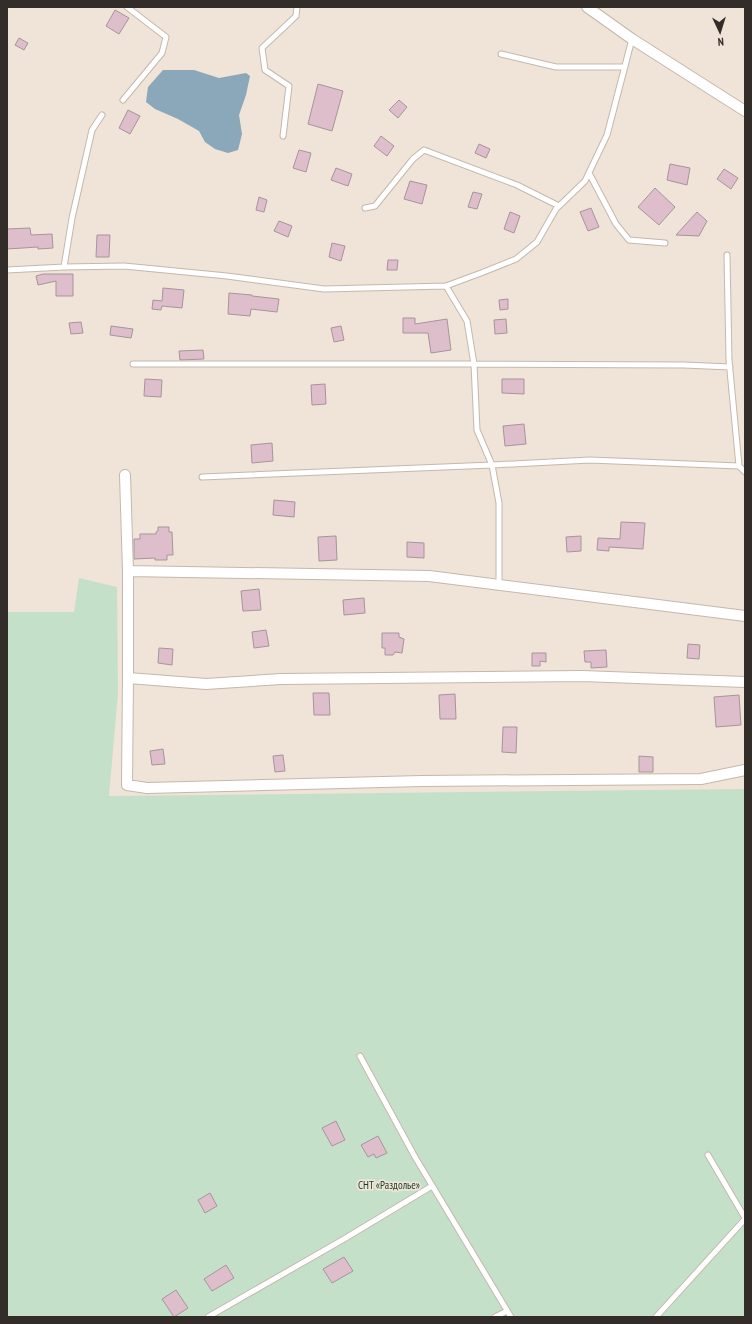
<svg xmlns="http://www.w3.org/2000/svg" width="752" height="1324" viewBox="0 0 752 1324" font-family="'PT Sans Narrow',sans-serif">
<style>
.green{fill:#c5e0c9}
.water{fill:#8aa8ba}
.building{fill:#dfbecc;stroke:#a5959b}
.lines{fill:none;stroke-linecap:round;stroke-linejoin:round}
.service-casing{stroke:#c4b8ac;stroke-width:7}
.minor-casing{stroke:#c4b8ac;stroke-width:12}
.service{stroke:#fff;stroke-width:5}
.minor{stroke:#fff;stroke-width:10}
.labels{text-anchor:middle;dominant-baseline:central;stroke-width:3.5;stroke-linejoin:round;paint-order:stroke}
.park-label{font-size:11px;fill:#133e1f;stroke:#f0e3d7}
</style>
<rect width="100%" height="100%" fill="#f0e3d7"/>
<path class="green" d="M 79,578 L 117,587 L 118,694 L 109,796 L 745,789 L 745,1317 L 7,1317 L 7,612 L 74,612 Z"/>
<path class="water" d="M 163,70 L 194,70 L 219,78 L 246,73 L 250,76 L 246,95 L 239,115 L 242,134 L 238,150 L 228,153 L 215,149 L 205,142 L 199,131 L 178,119 L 155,109 L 146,102 L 148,87 Z"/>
<path class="building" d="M 115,10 L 129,18 L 119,34 L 106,26 Z
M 19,38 L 28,43 L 24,50 L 15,45 Z
M 318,84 L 343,91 L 332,131 L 308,124 Z
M 399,100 L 407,107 L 398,118 L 389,110 Z
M 128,110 L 140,116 L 130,134 L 119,128 Z
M 381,136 L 394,146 L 387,156 L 374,146 Z
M 479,144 L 490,149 L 486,158 L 475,153 Z
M 299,150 L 311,153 L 306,172 L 293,168 Z
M 670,164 L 690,168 L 687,185 L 667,180 Z
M 336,168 L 352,174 L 348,186 L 331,180 Z
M 724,169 L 738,178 L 731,189 L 717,179 Z
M 410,181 L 427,185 L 422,204 L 404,199 Z
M 655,188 L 675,207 L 659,225 L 638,207 Z
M 473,192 L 482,194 L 477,209 L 468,207 Z
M 259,197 L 267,200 L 264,212 L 256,210 Z
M 591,208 L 599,227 L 588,231 L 580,212 Z
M 510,212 L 520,216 L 514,233 L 504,229 Z
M 697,212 L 707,221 L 699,236 L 676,235 Z
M 279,221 L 292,226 L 288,237 L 274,231 Z
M 30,228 L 31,235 L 52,234 L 53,248 L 38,249 L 38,247 L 7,249 L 7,229 Z
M 97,235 L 110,235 L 109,257 L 96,257 Z
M 332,243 L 345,246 L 341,261 L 329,257 Z
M 388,260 L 398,260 L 397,270 L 387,270 Z
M 43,274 L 73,274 L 73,296 L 56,296 L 56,281 L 38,285 L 36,276 Z
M 163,288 L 184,290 L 182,308 L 162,306 L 161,310 L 152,309 L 153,300 L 162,301 Z
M 229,293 L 252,295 L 252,296 L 279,299 L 277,312 L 251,309 L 250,316 L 228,314 Z
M 508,299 L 508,309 L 500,310 L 499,300 Z
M 403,318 L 415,318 L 415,324 L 447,319 L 451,350 L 431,353 L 428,333 L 403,333 Z
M 506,319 L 507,333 L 495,334 L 494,320 Z
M 81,322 L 83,333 L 71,334 L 69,323 Z
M 111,326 L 133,329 L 131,338 L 110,335 Z
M 341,326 L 344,340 L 334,342 L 331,328 Z
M 203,350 L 204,359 L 180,360 L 179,351 Z
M 145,379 L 162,380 L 161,397 L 144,396 Z
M 502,379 L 524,379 L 524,394 L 502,393 Z
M 325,384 L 326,404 L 312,405 L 311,385 Z
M 524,424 L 526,444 L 505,446 L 503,426 Z
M 272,443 L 273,461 L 252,463 L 251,445 Z
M 274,500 L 295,502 L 294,517 L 273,515 Z
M 621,522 L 645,523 L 643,549 L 609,547 L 609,551 L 597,550 L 598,538 L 620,539 Z
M 158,527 L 169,527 L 169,532 L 172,532 L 173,555 L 167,555 L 167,560 L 155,560 L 155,558 L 134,559 L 134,539 L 140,539 L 140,534 L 156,534 L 156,532 L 158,531 Z
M 336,536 L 337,560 L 319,561 L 318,537 Z
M 581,536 L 581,551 L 567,552 L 566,537 Z
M 407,542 L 424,543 L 424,558 L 407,557 Z
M 259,589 L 261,610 L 243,611 L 241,591 Z
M 364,598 L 365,613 L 344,615 L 343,600 Z
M 266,630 L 269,646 L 254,648 L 252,632 Z
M 382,633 L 399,633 L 399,637 L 404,639 L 402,653 L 395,652 L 393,655 L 385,655 L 385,648 L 382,648 Z
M 688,644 L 700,645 L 699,659 L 687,658 Z
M 159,648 L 173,649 L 172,665 L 158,663 Z
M 606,650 L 607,667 L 591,668 L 591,662 L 585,662 L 584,651 Z
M 532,653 L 546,653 L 546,662 L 540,661 L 540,666 L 532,666 Z
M 313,693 L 329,693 L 330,715 L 314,715 Z
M 455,694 L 456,719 L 440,719 L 439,695 Z
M 739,695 L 741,725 L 716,727 L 714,697 Z
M 503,727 L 517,727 L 516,753 L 502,752 Z
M 163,749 L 165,764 L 152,765 L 150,751 Z
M 283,755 L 285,771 L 275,772 L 273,756 Z
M 639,756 L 653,757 L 653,772 L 639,772 Z
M 336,1121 L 345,1140 L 332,1146 L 322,1128 Z
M 378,1136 L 387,1153 L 376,1158 L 374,1154 L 368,1157 L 361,1145 Z
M 210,1193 L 217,1206 L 205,1213 L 198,1200 Z
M 344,1257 L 353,1271 L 332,1283 L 323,1269 Z
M 226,1265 L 234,1278 L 212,1291 L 204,1279 Z
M 176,1290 L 188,1308 L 174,1317 L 162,1299 Z"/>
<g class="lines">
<g class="service-casing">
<path id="service" d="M 501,54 L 556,67 L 625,67
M 123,100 L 162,53 L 166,37 L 127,7
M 283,136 L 289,86 L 265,70 L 262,48 L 296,16 L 297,7
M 589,173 L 616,224 L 629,240 L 665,243
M 365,208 L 375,206 L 413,159 L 424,150 L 517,185 L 559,206
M 727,255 L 729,360 L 739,466
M 64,267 L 72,218 L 92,130 L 102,115
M 7,270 L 64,267 L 124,266 L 227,276 L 324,289 L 446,286 L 481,273 L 516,259 L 537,242 L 556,209 L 585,181 L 607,135 L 632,39
M 133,364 L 474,364 L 684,365 L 730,367
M 202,477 L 492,465 L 477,430 L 474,364 L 467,321 L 446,286
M 499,585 L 499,503 L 492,465 L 590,460 L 739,466 L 745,472
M 360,1056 L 415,1157 L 511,1317
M 708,1155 L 745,1218
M 208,1317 L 344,1239 L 432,1186
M 495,1317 L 507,1311
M 656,1317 L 745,1219"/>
</g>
<g class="minor-casing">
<path id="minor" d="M 587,7 L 632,39 L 745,111
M 125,475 L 128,571 L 429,576 L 745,616
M 128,571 L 128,678 L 127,785 L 147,788 L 422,781 L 701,779 L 745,770
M 128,678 L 206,684 L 281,679 L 582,676 L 745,682"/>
</g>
<use href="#service" class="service"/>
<use href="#minor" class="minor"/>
</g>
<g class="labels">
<g class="park-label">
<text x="389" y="1185">СНТ «Раздолье»</text>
</g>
</g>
<rect width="752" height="1324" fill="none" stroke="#322d29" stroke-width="16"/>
<g transform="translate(720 32) rotate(176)" stroke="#f0e3d7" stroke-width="3" paint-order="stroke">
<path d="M0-3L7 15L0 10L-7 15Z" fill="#322d29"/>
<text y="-6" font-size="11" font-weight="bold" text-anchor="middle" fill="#322d29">N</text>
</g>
</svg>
